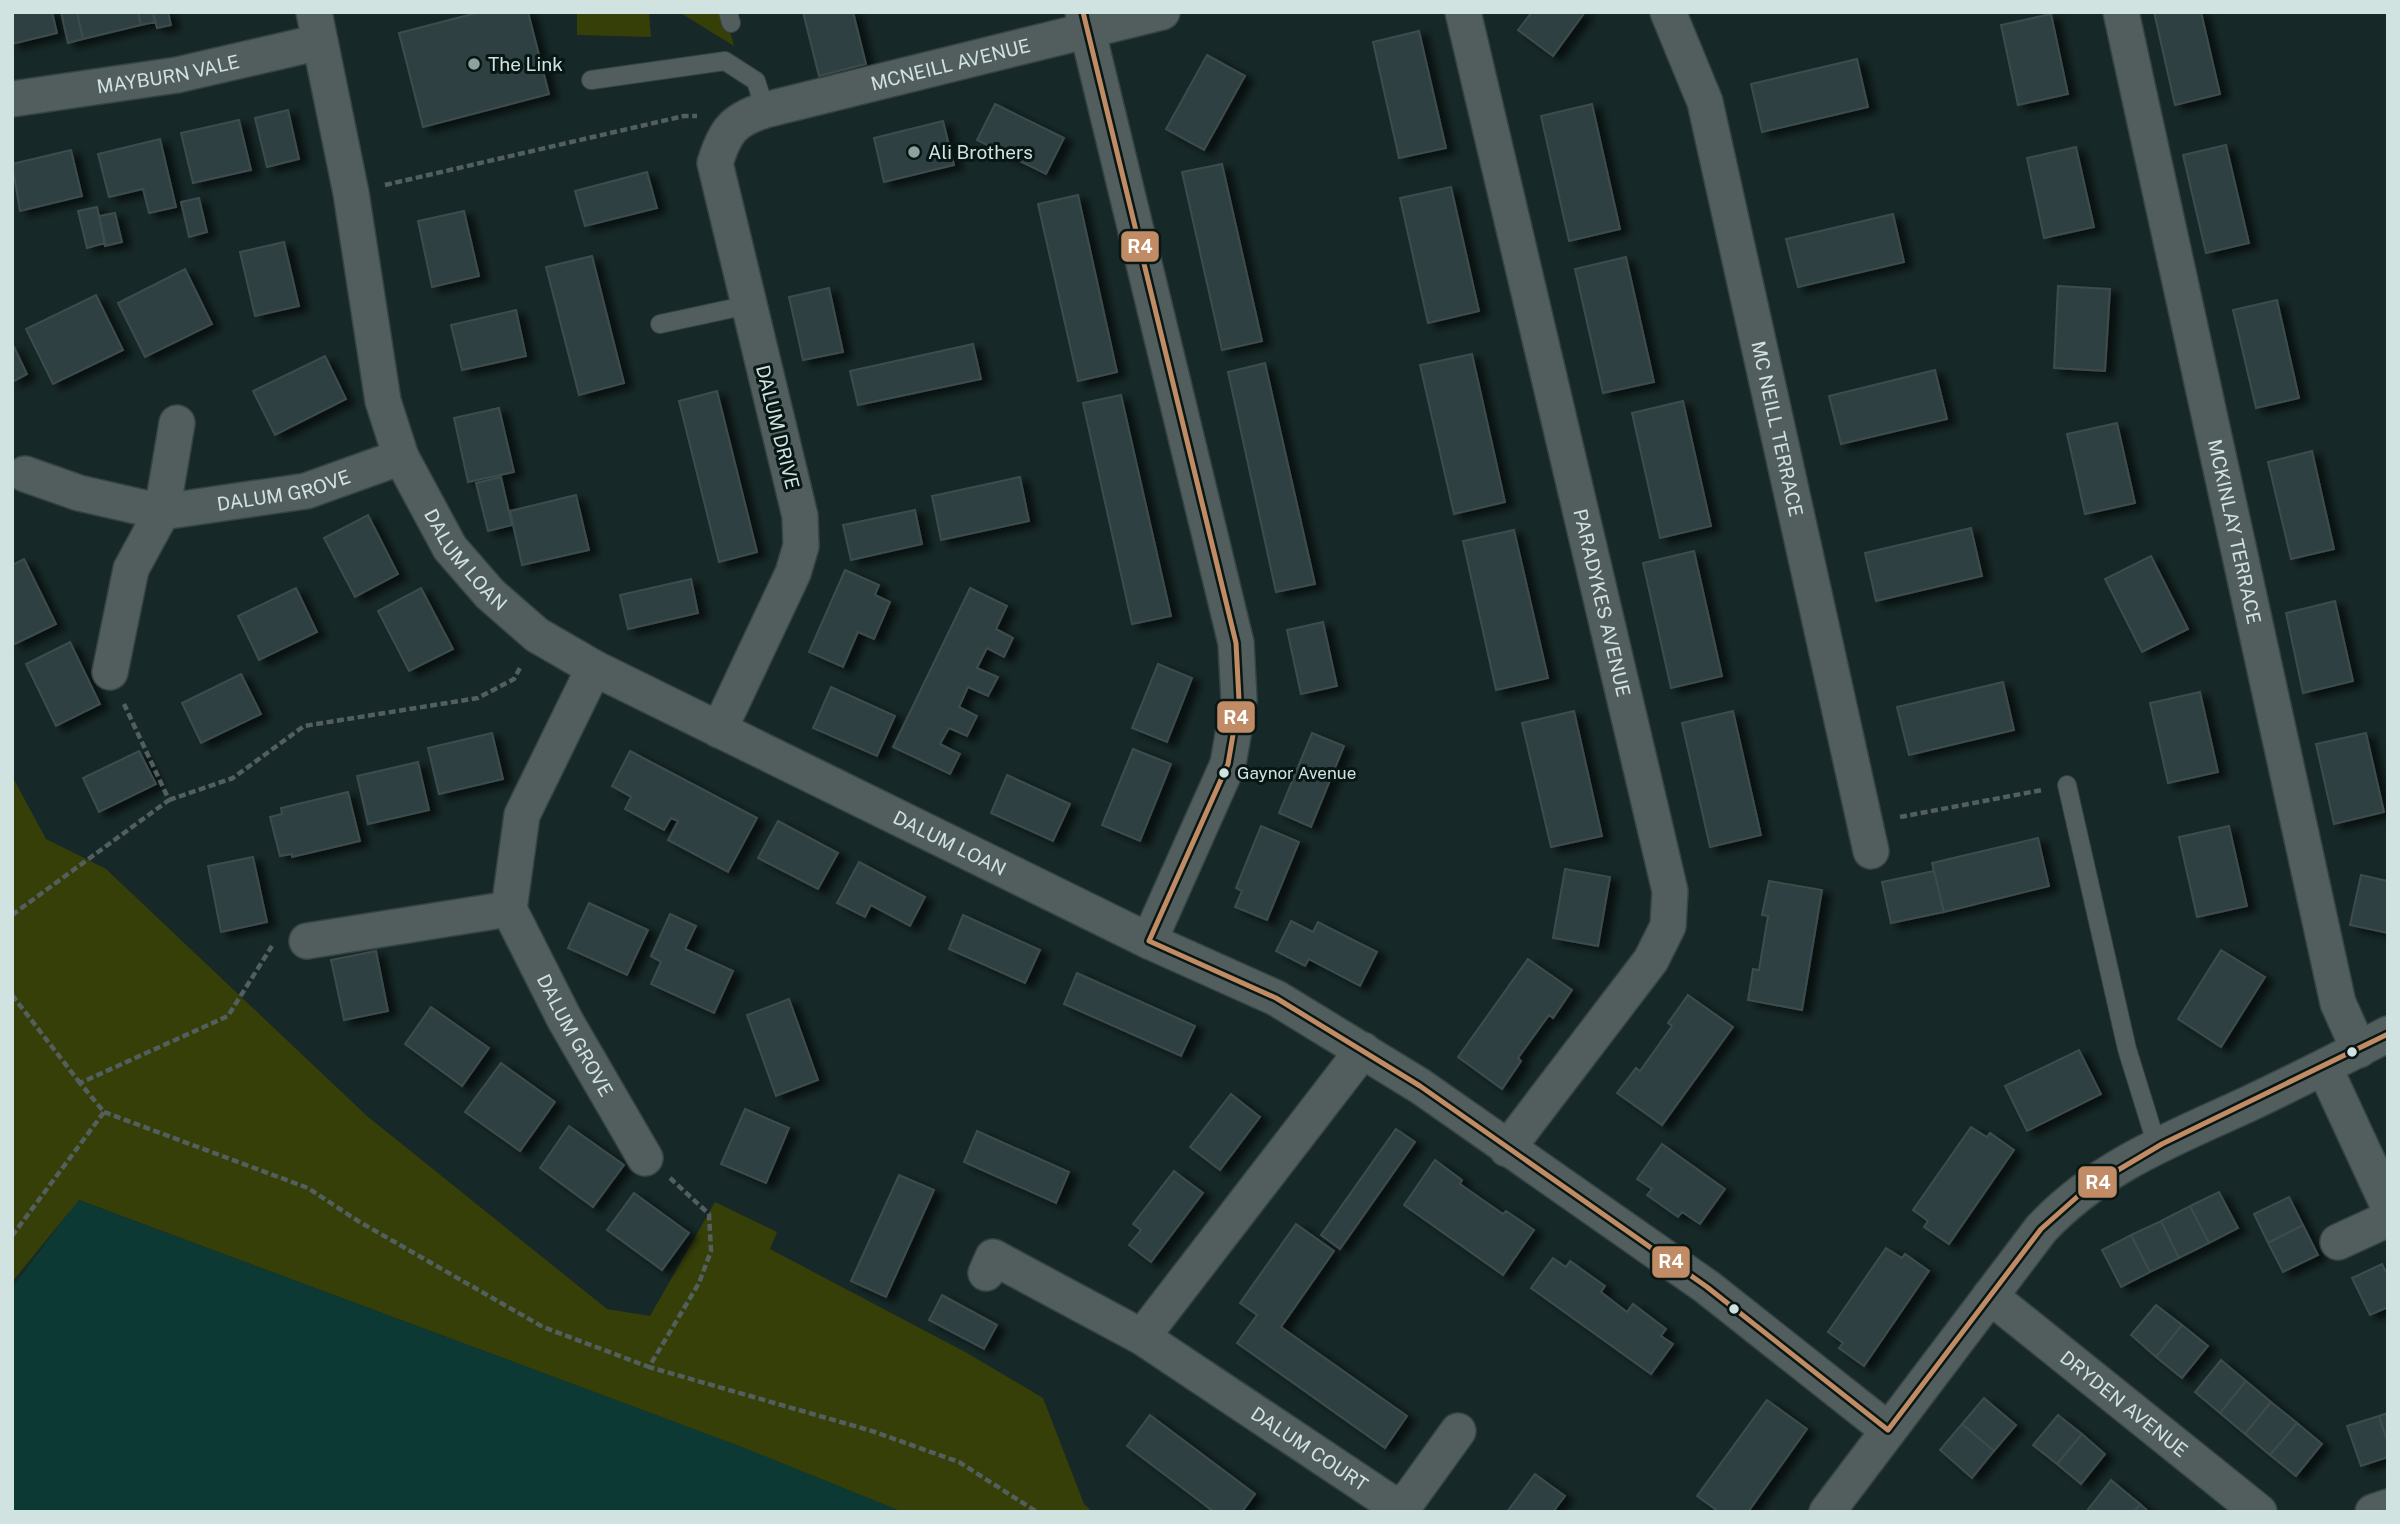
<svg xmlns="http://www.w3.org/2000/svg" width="2400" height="1524" viewBox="0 0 2400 1524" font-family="'Public Sans',sans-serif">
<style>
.built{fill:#0d3935}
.green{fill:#373f08}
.building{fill:#2e4142;stroke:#3e4c4d;stroke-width:2;filter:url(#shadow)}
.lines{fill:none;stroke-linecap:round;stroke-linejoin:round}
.lane-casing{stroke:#354342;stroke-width:20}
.street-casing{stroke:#354342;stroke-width:38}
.path{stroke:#525f5e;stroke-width:4.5;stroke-dasharray:7 3.5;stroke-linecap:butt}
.lane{stroke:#525e5d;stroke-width:18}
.street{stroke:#525e5d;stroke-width:35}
.bus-1-casing{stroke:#081614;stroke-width:10}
.bus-1{stroke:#c18c65;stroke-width:5}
.poi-dot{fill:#8fa29f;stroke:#081614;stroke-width:2.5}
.bus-dot{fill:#d0e3e0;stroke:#081614;stroke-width:2.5}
.labels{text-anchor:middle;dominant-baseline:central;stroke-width:6;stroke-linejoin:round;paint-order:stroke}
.bus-label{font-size:17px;fill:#d0e3e0;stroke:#081614;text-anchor:start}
.poi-label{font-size:19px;fill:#d0e3e0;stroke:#081614;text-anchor:start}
.street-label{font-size:19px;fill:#d0e3e0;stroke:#081614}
.line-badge{stroke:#081614;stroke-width:2.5}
.badge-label{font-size:19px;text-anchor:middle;font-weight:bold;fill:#fff}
</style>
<defs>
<filter id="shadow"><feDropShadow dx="8" dy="4.5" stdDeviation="3.5" flood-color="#0009"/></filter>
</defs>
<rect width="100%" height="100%" fill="#162827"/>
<path class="built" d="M 78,1200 L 742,1447 L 903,1512 L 12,1512 L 12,1288 Z"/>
<path class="green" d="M 577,12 L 649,12 L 651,37 L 577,35 Z
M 679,12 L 725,12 L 734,46 Z
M 12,776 L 46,839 L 106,869 L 367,1116 L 607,1309 L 650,1316 L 715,1202 L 777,1232 L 770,1249 L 967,1353 L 1043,1398 L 1084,1504 L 1093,1512 L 903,1512 L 742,1447 L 79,1200 L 12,1282 Z"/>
<path class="building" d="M 12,12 L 52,12 L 57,33 L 12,44 Z
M 61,12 L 77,12 L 83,39 L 68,43 Z
M 77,12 L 138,12 L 141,25 L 83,39 Z
M 138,12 L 153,12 L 155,22 L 141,25 Z
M 153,12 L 168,12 L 171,25 L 157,28 Z
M 480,12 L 528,12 L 549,94 L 423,127 L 399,33 Z
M 803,12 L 853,12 L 866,64 L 819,76 Z
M 1532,12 L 1585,12 L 1553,56 L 1518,30 Z
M 2154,12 L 2201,12 L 2220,94 L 2175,105 Z
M 2051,14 L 2068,94 L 2018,105 L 2001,25 Z
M 1419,31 L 1446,148 L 1399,158 L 1373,42 Z
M 1207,55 L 1245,76 L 1204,150 L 1166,129 Z
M 1857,59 L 1868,107 L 1762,132 L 1751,84 Z
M 995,104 L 1064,138 L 1046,174 L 977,140 Z
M 1592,104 L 1620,229 L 1569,241 L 1541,116 Z
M 288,110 L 299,159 L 267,167 L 255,118 Z
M 239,120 L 251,170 L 193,183 L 181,133 Z
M 943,121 L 954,165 L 884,182 L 874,138 Z
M 160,139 L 176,207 L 149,213 L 143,189 L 109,197 L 98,154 Z
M 2226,145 L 2249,243 L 2206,253 L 2183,155 Z
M 2076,147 L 2094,227 L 2044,238 L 2027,158 Z
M 71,150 L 82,196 L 20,211 L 12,164 Z
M 1222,164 L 1262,341 L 1222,350 L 1182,172 Z
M 647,172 L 657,208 L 585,226 L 575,191 Z
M 1451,187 L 1479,311 L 1428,323 L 1400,198 Z
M 1078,195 L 1117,372 L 1078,381 L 1038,204 Z
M 199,198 L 207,232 L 189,237 L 181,202 Z
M 97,207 L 105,243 L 87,248 L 78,211 Z
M 464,211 L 479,276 L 432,287 L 418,221 Z
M 115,213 L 122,242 L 105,246 L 99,216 Z
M 1893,214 L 1904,262 L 1798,287 L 1786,239 Z
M 284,242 L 299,306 L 255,316 L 240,252 Z
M 592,256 L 624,383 L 579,395 L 546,267 Z
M 1626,257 L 1654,382 L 1603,393 L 1575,269 Z
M 185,269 L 212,324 L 145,357 L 118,303 Z
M 2058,286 L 2110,289 L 2105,371 L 2054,368 Z
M 829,288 L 843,352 L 803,360 L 789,297 Z
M 96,295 L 123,350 L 53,384 L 26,329 Z
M 2277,300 L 2299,398 L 2256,408 L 2233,310 Z
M 516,310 L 526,356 L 462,370 L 451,325 Z
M 12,343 L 27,374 L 12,382 Z
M 973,344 L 981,379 L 858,405 L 850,371 Z
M 1472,354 L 1505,502 L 1454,514 L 1420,365 Z
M 325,356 L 346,399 L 275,435 L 253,391 Z
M 1265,363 L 1315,584 L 1276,592 L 1228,372 Z
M 1935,370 L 1947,419 L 1841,444 L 1829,396 Z
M 717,391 L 757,552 L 719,562 L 679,401 Z
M 1121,395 L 1171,616 L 1132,624 L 1083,403 Z
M 1683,401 L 1711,526 L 1660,538 L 1632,413 Z
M 499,408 L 514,472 L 468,482 L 454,418 Z
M 2117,423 L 2135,503 L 2085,514 L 2067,434 Z
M 2312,451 L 2334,549 L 2291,559 L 2268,462 Z
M 501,477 L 512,525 L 488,531 L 476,483 Z
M 1020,477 L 1029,521 L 941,540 L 932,496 Z
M 576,495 L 589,550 L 522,565 L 510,511 Z
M 915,510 L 922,544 L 851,560 L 843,525 Z
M 368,515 L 398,574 L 355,597 L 324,538 Z
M 1971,528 L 1982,576 L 1876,601 L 1865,553 Z
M 1514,530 L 1548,678 L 1496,690 L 1463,541 Z
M 1694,551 L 1722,676 L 1671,688 L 1643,563 Z
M 2151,556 L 2188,629 L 2142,652 L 2105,579 Z
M 24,559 L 56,624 L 15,644 L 12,638 L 12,565 Z
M 845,570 L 879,585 L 875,595 L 890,602 L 874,639 L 858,632 L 843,667 L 809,652 Z
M 691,579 L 698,613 L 628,629 L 620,595 Z
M 296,588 L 317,632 L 259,660 L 238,616 Z
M 421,588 L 453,649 L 409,671 L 378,611 Z
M 970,588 L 1007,606 L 996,629 L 1013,638 L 1004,657 L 987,648 L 977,668 L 998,677 L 988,696 L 968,687 L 959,707 L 977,716 L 967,736 L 949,728 L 940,744 L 960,754 L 950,774 L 893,747 Z
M 2335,601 L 2353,681 L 2303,693 L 2286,613 Z
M 1323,622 L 1337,686 L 1301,694 L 1287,630 Z
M 70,642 L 100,704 L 56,726 L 26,664 Z
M 1158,664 L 1192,678 L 1167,742 L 1132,728 Z
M 241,674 L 261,714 L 201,743 L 182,703 Z
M 2003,682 L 2014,730 L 1909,755 L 1897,707 Z
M 831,687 L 895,716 L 877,756 L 813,728 Z
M 2200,692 L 2218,772 L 2168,783 L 2150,703 Z
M 1574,711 L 1602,836 L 1551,847 L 1522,723 Z
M 1733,711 L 1761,835 L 1710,847 L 1682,723 Z
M 492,733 L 503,779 L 439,794 L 428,748 Z
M 1312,733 L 1344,746 L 1311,827 L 1279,813 Z
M 2366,733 L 2384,812 L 2334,824 L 2316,744 Z
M 1133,749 L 1171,764 L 1140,841 L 1102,825 Z
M 139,751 L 156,784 L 99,812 L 83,778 Z
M 630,751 L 757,818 L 728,872 L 668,840 L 678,821 L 671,818 L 664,830 L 625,809 L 631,797 L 612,786 Z
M 418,762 L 429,810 L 368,824 L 357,776 Z
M 1007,775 L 1070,804 L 1053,841 L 991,813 Z
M 348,792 L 360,841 L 292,857 L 292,854 L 280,856 L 270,817 L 282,814 L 281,808 Z
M 778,821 L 838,853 L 818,889 L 758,858 Z
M 1261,826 L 1299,842 L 1267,920 L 1235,907 L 1242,891 L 1236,888 Z
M 2229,826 L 2247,906 L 2197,917 L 2179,837 Z
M 2038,838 L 2049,886 L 1944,912 L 1932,863 Z
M 253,857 L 267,922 L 221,932 L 208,866 Z
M 859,862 L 925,897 L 910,926 L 871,905 L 865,917 L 837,903 Z
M 1565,869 L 1610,877 L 1598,946 L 1553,938 Z
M 1934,871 L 1944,912 L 1891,923 L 1882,882 Z
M 2361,875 L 2388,881 L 2388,933 L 2350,925 Z
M 1769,881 L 1822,890 L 1802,1010 L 1748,1000 L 1753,969 L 1759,970 L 1768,916 L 1762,915 Z
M 589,903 L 648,930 L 627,975 L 568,948 Z
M 670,914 L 696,926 L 685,949 L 733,971 L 714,1013 L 651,984 L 661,962 L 651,956 Z
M 963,915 L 1040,950 L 1025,983 L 949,949 Z
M 1291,921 L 1313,932 L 1318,922 L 1377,952 L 1360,986 L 1309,959 L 1305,966 L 1276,951 Z
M 2221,950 L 2265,977 L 2221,1047 L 2178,1019 Z
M 376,951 L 388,1011 L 344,1020 L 331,960 Z
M 1528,959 L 1572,990 L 1553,1018 L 1549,1015 L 1518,1058 L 1521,1061 L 1502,1089 L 1458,1057 Z
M 1077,973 L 1195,1026 L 1181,1056 L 1064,1004 Z
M 1688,995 L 1733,1027 L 1662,1125 L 1617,1093 L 1636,1068 L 1640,1071 L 1672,1026 L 1668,1023 Z
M 789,999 L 818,1080 L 776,1096 L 747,1015 Z
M 431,1007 L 489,1048 L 462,1086 L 405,1044 Z
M 2079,1050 L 2101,1094 L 2027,1131 L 2005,1086 Z
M 501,1063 L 555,1102 L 520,1151 L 465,1112 Z
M 1231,1094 L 1260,1117 L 1220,1170 L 1190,1147 Z
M 745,1109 L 789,1128 L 766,1183 L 721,1164 Z
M 569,1126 L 624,1165 L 593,1207 L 540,1168 Z
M 1971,1127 L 1987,1137 L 1990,1133 L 2014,1150 L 1949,1244 L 1924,1227 L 1928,1221 L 1913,1210 Z
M 1396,1129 L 1415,1142 L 1340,1249 L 1321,1235 Z
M 977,1131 L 1069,1172 L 1056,1203 L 964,1162 Z
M 1662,1144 L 1725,1189 L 1700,1224 L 1682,1212 L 1678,1217 L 1647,1195 L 1652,1189 L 1637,1179 Z
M 1435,1160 L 1462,1180 L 1460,1184 L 1503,1214 L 1506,1211 L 1534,1230 L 1503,1275 L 1404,1205 Z
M 1174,1171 L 1203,1193 L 1151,1262 L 1129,1245 L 1141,1230 L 1133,1224 Z
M 899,1175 L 934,1190 L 886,1297 L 851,1281 Z
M 2219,1192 L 2238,1228 L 2209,1243 L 2190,1206 Z
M 634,1193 L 689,1233 L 662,1270 L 607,1230 Z
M 2289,1197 L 2303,1225 L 2268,1243 L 2254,1214 Z
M 2190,1206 L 2209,1243 L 2179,1258 L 2161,1221 Z
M 2161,1221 L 2179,1258 L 2150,1272 L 2131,1235 Z
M 1296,1224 L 1334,1251 L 1281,1327 L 1407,1416 L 1385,1448 L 1237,1343 L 1257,1315 L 1240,1303 Z
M 2303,1225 L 2318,1255 L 2283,1272 L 2268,1243 Z
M 2131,1235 L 2150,1272 L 2121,1287 L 2102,1250 Z
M 1886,1248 L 1902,1258 L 1905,1254 L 1929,1271 L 1864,1366 L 1839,1348 L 1843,1343 L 1828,1332 Z
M 1553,1258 L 1566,1267 L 1570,1261 L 1605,1286 L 1601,1292 L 1627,1312 L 1633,1304 L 1666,1329 L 1661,1336 L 1673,1344 L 1651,1374 L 1531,1288 Z
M 2382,1264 L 2388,1276 L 2388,1307 L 2370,1315 L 2352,1278 Z
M 942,1295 L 997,1325 L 984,1349 L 929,1320 Z
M 2156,1305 L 2182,1325 L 2156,1357 L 2131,1335 Z
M 2182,1325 L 2208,1346 L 2182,1378 L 2156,1357 Z
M 2221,1360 L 2246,1381 L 2220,1413 L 2195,1392 Z
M 2246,1381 L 2271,1402 L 2245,1434 L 2220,1413 Z
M 1984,1398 L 2016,1425 L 1994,1451 L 1962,1424 Z
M 1767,1400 L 1807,1429 L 1748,1512 L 1719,1512 L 1697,1496 Z
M 2271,1402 L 2297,1423 L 2270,1455 L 2245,1434 Z
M 2388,1413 L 2388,1444 L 2379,1416 Z
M 1150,1415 L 1255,1494 L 1242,1512 L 1214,1512 L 1127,1446 Z
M 2058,1415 L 2082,1434 L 2057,1464 L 2033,1445 Z
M 2379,1416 L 2388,1444 L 2388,1457 L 2361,1466 L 2347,1426 Z
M 2297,1423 L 2322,1444 L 2296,1476 L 2270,1455 Z
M 1962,1424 L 1994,1451 L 1972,1478 L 1940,1450 Z
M 2082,1434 L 2105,1454 L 2081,1484 L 2057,1464 Z
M 1535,1474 L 1565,1496 L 1553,1512 L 1507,1512 Z
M 2111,1480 L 2140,1504 L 2134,1512 L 2086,1512 Z
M 2140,1504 L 2149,1512 L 2134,1512 Z"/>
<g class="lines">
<g class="lane-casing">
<path id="lane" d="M 728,12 L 731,23
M 591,80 L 725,61 L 756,81 L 765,110
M 660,324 L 748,305
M 2067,785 L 2127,1049 L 2157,1146"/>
</g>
<g class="street-casing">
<g id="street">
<path id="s1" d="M 314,12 L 351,193 L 383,401 L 401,457 L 450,548 L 490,594 L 537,635 L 594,668 L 1149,941 L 1276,998 L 1420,1086 L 1707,1287 L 1888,1430"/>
<path d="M 1083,12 L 1236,643 L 1239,700 L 1228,764 L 1149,941"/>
<path id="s2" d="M 1463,12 L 1670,891 L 1668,926 L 1651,960 L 1507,1149"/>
<path id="s3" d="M 1668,12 L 1705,102 L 1871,851"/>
<path id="s4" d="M 2121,12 L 2338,1003 L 2359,1050"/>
<path id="s5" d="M 12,99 L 177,75 L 320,42"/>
<path id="s6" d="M 25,474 L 79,493 L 162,512 L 306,491 L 401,457"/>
<path id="s7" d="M 594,668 L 522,815 L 509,909 L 565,1020 L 645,1158"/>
<path d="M 110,672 L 131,569 L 162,512 L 177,423"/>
<path id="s8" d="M 719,730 L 793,573 L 801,546 L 800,516 L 715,163 C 725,131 733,120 765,110 L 1162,12"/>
<path d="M 307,941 L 509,909"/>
<path d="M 2325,1069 L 2388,1205"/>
<path d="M 2338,1242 L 2388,1219"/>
<path id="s9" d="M 986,1273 L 993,1257 L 1142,1337 L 1394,1505 L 1409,1499 L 1458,1431"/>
<path id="s10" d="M 1990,1296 L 2259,1512"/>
<path d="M 1142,1337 L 1363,1050"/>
<path d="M 1827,1512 L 2041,1229 C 2098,1168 2169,1140 2244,1106 C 2293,1083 2340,1059 2388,1034"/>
<path d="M 2373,1512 L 2388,1507"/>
</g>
</g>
<path class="path" d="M 385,185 L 684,116 L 697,116
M 169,800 L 233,778 L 304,726 L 478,698 L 514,679 L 521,666
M 1900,817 L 2042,790
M 12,915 L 169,800 L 124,704
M 12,995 L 80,1083
M 104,1112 L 308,1188 L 358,1221 L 543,1327 L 649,1367
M 670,1178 L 709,1214 L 711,1251 L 699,1283 L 649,1367 L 872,1431 L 959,1462 L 1037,1512
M 12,1236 L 104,1112 L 80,1083 L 228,1016 L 272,946"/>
<use href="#lane" class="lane"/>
<use href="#street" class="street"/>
<g class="bus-1-casing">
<path id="bus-1" d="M 1083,12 L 1236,643 L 1239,700 L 1228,764 L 1149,941
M 1149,941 L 1276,998 L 1420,1086 L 1707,1287 L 1888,1430
M 1888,1430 L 2041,1229 L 2086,1189 L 2162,1144 L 2388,1034"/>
</g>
<use href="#bus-1" class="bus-1"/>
</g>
<g class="poi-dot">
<circle cx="474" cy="64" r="7"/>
<circle cx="914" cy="152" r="7"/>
</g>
<g class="bus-dot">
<circle cx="1224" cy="773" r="6"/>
<circle cx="2352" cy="1052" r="6"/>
<circle cx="1734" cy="1309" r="6"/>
</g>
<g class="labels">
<g class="bus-label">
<text x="1237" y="773">Gaynor Avenue</text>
</g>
<g class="poi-label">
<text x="488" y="64">The Link</text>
<text x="928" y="152">Ali Brothers</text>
</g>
<g class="street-label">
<text stroke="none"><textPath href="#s8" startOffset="863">MCNEILL AVENUE</textPath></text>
<text stroke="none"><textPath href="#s5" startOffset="158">MAYBURN VALE</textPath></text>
<text transform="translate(778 427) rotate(76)">DALUM DRIVE</text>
<text stroke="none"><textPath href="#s3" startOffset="432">MC NEILL TERRACE</textPath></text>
<text stroke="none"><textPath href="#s6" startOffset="266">DALUM GROVE</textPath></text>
<text stroke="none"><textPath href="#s4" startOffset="532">MCKINLAY TERRACE</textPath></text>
<text stroke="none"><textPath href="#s1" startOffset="576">DALUM LOAN</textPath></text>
<text stroke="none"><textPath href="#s2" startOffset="607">PARADYKES AVENUE</textPath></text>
<text stroke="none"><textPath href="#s1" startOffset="1143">DALUM LOAN</textPath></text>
<text stroke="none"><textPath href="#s7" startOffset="401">DALUM GROVE</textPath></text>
<text stroke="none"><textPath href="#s10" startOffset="172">DRYDEN AVENUE</textPath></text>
<text stroke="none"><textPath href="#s9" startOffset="388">DALUM COURT</textPath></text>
</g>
</g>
<g class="line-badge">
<rect x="1120" y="230" width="40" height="33" rx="7" fill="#c18c65"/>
<rect x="1216" y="700" width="40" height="34" rx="7" fill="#c18c65"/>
<rect x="2077" y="1165" width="41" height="34" rx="7" fill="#c18c65"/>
<rect x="1651" y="1245" width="40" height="34" rx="7" fill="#c18c65"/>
</g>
<g class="badge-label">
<text x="1140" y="253">R4</text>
<text x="1236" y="724">R4</text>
<text x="2098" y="1189">R4</text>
<text x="1671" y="1268">R4</text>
</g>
<rect width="2400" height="1524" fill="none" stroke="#d0e3e0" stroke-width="28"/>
</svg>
